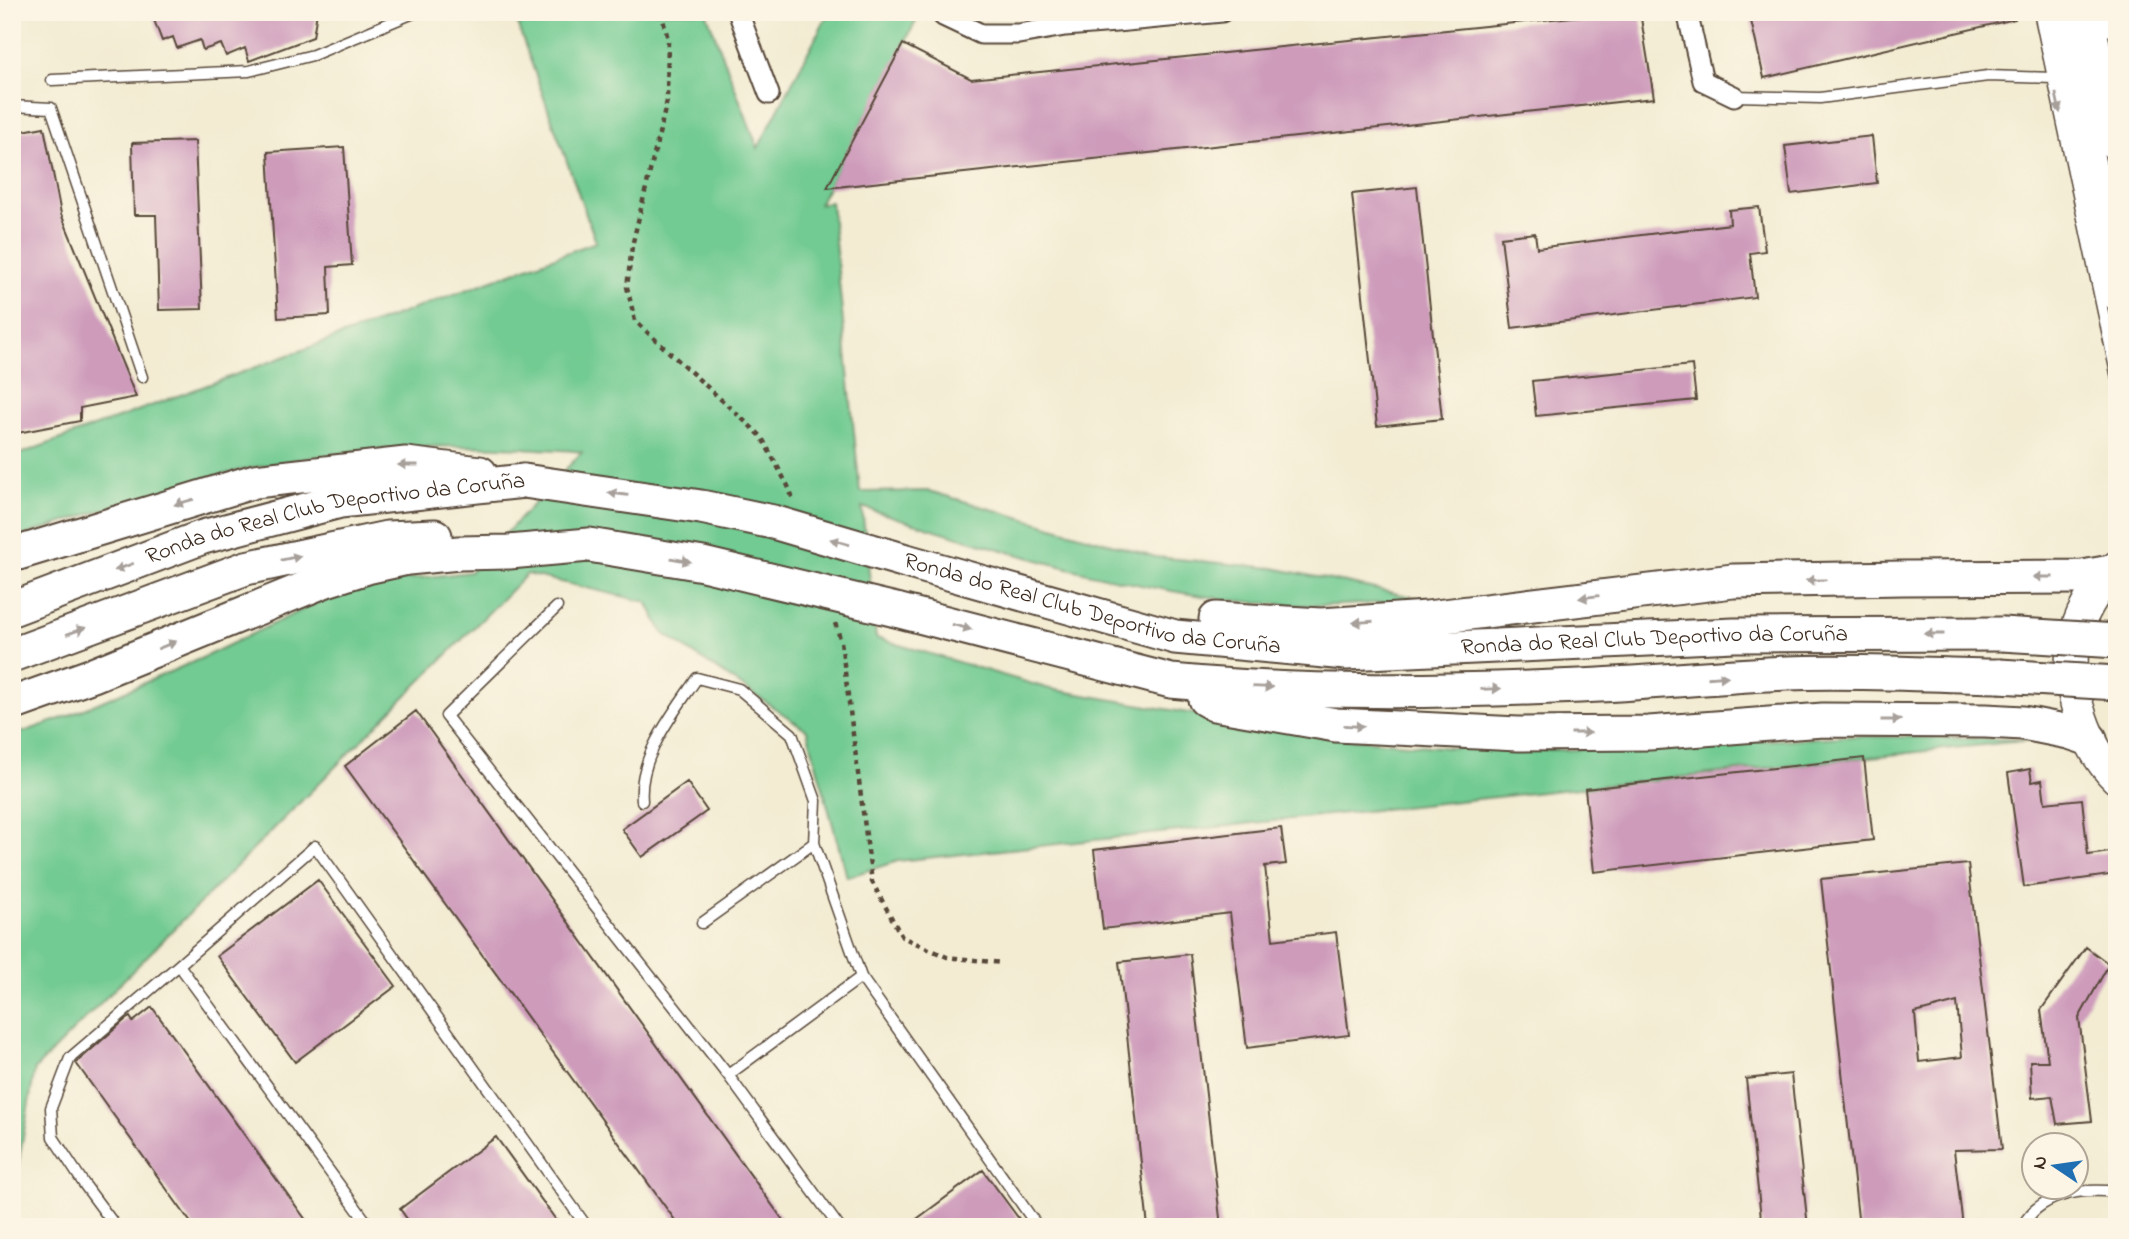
<svg xmlns="http://www.w3.org/2000/svg" width="2129" height="1239" viewBox="0 0 2129 1239" font-family="'Indie Flower',sans-serif">
<style>
.green{fill:#72cb92;stroke:#567a58;stroke-width:2}
.building{fill:#ce9bbb;fill-rule:evenodd}
.lines{fill:none;stroke-linecap:round;stroke-linejoin:round}
.service-casing{stroke:#574739;stroke-width:13}
.minor-casing{stroke:#574739;stroke-width:23}
.primary-casing{stroke:#574739;stroke-width:35}
.trunk-casing{stroke:#574739;stroke-width:37}
.path{stroke:#574739;stroke-width:4.5;stroke-dasharray:5 5;stroke-linecap:butt}
.service{stroke:#fff;stroke-width:10}
.minor{stroke:#fff;stroke-width:19}
.primary{stroke:#fff;stroke-width:32}
.trunk{stroke:#fff;stroke-width:33}
.trunk-bridge-casing{stroke:#574739;stroke-width:37;stroke-linecap:butt}
.trunk-bridge{stroke:#fff;stroke-width:33}
.oneway{fill:#a79f9a}
.labels{text-anchor:middle;dominant-baseline:central;stroke-width:5;stroke-linejoin:round;paint-order:stroke}
.street-label{font-size:23px;fill:#3b2a1e;stroke:#fcf5e5}
</style>
<rect width="100%" height="100%" fill="#fcf5e5"/>
<filter id="ink" filterUnits="userSpaceOnUse"><feTurbulence type="fractalNoise" baseFrequency=".0143" numOctaves="2"/><feDisplacementMap in="SourceGraphic" scale="14" xChannelSelector="R" yChannelSelector="G"/><feConvolveMatrix kernelMatrix="1 2 1 2 8 2 1 2 1" color-interpolation-filters="sRGB"/></filter>
<filter id="wash" filterUnits="userSpaceOnUse"><feTurbulence type="fractalNoise" baseFrequency=".00686" numOctaves="4" result="noise"/><feDisplacementMap in="SourceGraphic" scale="28" xChannelSelector="R" yChannelSelector="G"/><feGaussianBlur stdDeviation="1.57" result="paint"/><feColorMatrix in="noise" values="0 0 0 0 0 0 0 0 0 0 0 0 0 0 0 0 0 1.4 0 .05"/><feComposite in="paint" operator="in"/></filter>
<g filter="url(#wash)">
<rect width="100%" height="100%" fill="#f3ecd3"/>
<path class="green" d="M 513,12 L 706,12 L 758,148 L 829,12 L 921,12 L 819,204 L 831,202 L 860,492 L 929,491 L 1156,557 L 1273,568 L 1423,599 C 1379,603 1335,607 1291,605 C 1144,598 1001,550 862,507 L 876,638 L 1050,689 L 1321,736 L 1450,748 L 1567,750 L 1858,736 L 2029,740 L 898,861 L 847,877 L 807,730 L 663,633 L 647,602 L 527,574 L 35,1069 L 12,1199 L 12,736 L 63,718 L 202,658 L 333,595 L 376,583 L 470,572 L 582,452 C 563,449 543,450 523,448 C 432,443 337,450 247,469 C 167,486 91,515 12,539 L 12,457 L 596,242 Z"/>
<g id="blocks">
<path class="building" d="M 151,12 L 317,12 L 313,37 L 249,61 L 245,48 L 226,56 L 221,44 L 203,50 L 200,40 L 177,48 L 173,37 L 162,41 Z
M 1621,12 L 1640,12 L 1654,98 L 827,188 L 903,44 L 971,79 Z
M 1749,12 L 2014,12 L 2015,19 L 1764,78 Z
M 44,127 L 61,214 L 136,397 L 80,408 L 80,421 L 12,434 L 12,133 Z
M 1872,136 L 1877,183 L 1791,194 L 1785,146 Z
M 195,141 L 202,309 L 159,310 L 156,215 L 134,215 L 132,143 Z
M 344,147 L 352,265 L 328,267 L 330,315 L 278,318 L 268,152 Z
M 1417,187 L 1442,419 L 1377,426 L 1352,194 Z
M 1759,207 L 1765,251 L 1750,253 L 1755,297 L 1512,328 L 1501,237 L 1535,233 L 1537,248 L 1730,224 L 1729,210 Z
M 1692,365 L 1696,400 L 1536,416 L 1532,381 Z
M 416,711 L 788,1227 L 680,1227 L 345,766 Z
M 1864,758 L 1873,840 L 1594,872 L 1585,789 Z
M 2030,769 L 2032,782 L 2042,780 L 2045,803 L 2082,799 L 2088,855 L 2117,851 L 2117,874 L 2024,887 L 2008,773 Z
M 687,782 L 707,811 L 642,857 L 622,829 Z
M 1281,828 L 1286,864 L 1265,866 L 1273,940 L 1336,932 L 1349,1035 L 1247,1048 L 1230,913 L 1103,929 L 1094,850 Z
M 1968,864 L 2002,1149 L 1954,1150 L 1963,1227 L 1859,1227 L 1821,879 ZM 1957,1002 L 1962,1057 L 1919,1062 L 1915,1013 Z
M 318,880 L 396,986 L 295,1062 L 217,956 Z
M 2086,947 L 2109,964 L 2079,1018 L 2092,1121 L 2057,1124 L 2052,1096 L 2032,1098 L 2030,1061 L 2048,1061 L 2041,1010 Z
M 1190,954 L 1221,1227 L 1148,1227 L 1119,962 Z
M 152,1007 L 311,1227 L 194,1227 L 76,1063 L 125,1020 L 130,1017 L 133,1022 Z
M 1791,1074 L 1808,1227 L 1762,1227 L 1746,1079 Z
M 496,1137 L 561,1227 L 413,1227 L 400,1209 Z
M 983,1170 L 1025,1227 L 906,1227 Z"/>
</g>
</g>
<g filter="url(#ink)">
<use href="#blocks" fill-opacity="0" stroke="#574739" stroke-width="2"/>
<g class="lines">
<g class="service-casing">
<path id="service" d="M 2039,12 L 2117,378
M 52,80 L 249,71 L 313,55 L 416,12
M 1734,96 L 1820,98 L 1988,76 L 2053,78
M 12,106 L 51,108 L 142,377
M 557,607 L 446,716 L 728,1075 L 839,1227
M 642,801 C 638,756 673,714 697,678 L 739,689 L 792,734 L 816,801 L 814,843 L 861,977 L 1038,1227
M 702,923 L 814,843
M 728,1075 L 861,977
M 116,1227 L 84,1184 L 53,1137 L 51,1108 L 70,1058 L 179,965
M 370,1227 L 179,965 L 315,846 L 587,1227
M 2021,1227 C 2026,1221 2030,1214 2036,1209 C 2058,1191 2090,1189 2117,1192"/>
</g>
<g class="minor-casing">
<path id="minor" d="M 738,12 L 769,94
M 1115,12 L 1116,22 L 1222,12
M 1687,12 L 1703,81 L 1734,96
M 943,16 L 981,34 L 1019,34 L 1065,26 L 1116,22"/>
</g>
<g class="primary-casing">
<path id="primary" d="M 2057,12 L 2117,294
M 2086,12 L 2117,145
M 2114,12 L 2117,22
M 2117,567 C 2095,588 2077,617 2073,647 C 2066,690 2086,748 2117,778"/>
</g>
<g class="trunk-casing">
<g id="trunk">
<path d="M 12,555 L 255,481 L 406,464 L 480,473"/>
<path id="s1" d="M 906,561 L 1175,637 L 1346,653 L 1734,635 L 2002,634"/>
<path id="s2" d="M 12,609 L 203,537 L 340,501 L 524,481"/>
<path d="M 896,610 L 1171,681 C 1306,694 1444,692 1580,686 C 1649,683 1718,676 1787,673 C 1857,670 1929,675 1999,676"/>
<path d="M 1216,619 L 1321,625 L 1427,618 L 1733,581 L 1904,578 L 2083,577 L 2111,572"/>
<path d="M 12,655 L 246,568 L 387,538 L 435,536"/>
<path d="M 1205,699 L 1214,704 L 1336,725 L 1518,734 L 1649,733 L 1823,720 L 1986,721 L 2023,723 L 2069,732 L 2090,739"/>
<path d="M 12,704 L 93,675 L 326,580 L 367,567 L 408,558 L 459,553 L 509,552 L 589,545"/>
</g>
</g>
<path class="path" d="M 661,12 L 668,39 L 667,101 L 632,246 L 627,287 L 635,321 L 761,436 L 788,486 L 794,502
M 835,623 L 841,641 L 872,882 L 902,937 L 947,957 L 1002,963"/>
<use href="#service" class="service"/>
<use href="#minor" class="minor"/>
<use href="#primary" class="primary"/>
<use href="#trunk" class="trunk"/>
<g class="trunk-bridge-casing">
<path id="trunk-bridge" d="M 524,481 L 701,507 L 773,522 L 906,561
M 589,545 L 703,564 L 896,610
M 2002,634 L 2117,641
M 1999,676 L 2117,683"/>
</g>
<use href="#trunk-bridge" class="trunk-bridge"/>
</g>
<defs><path id="oneway-solid" d="M-6-.8H1V-3.2L6.5 0L1 3.2V.8H-6Z" transform="scale(1.75)"/></defs>
<g class="oneway">
<use href="#oneway-solid" transform="translate(2058 103) rotate(78)"/>
<use href="#oneway-solid" transform="translate(408 465) rotate(-180)"/>
<use href="#oneway-solid" transform="translate(618 494) rotate(-172)"/>
<use href="#oneway-solid" transform="translate(184 502) rotate(164)"/>
<use href="#oneway-solid" transform="translate(840 542) rotate(-164)"/>
<use href="#oneway-solid" transform="translate(291 558) rotate(-12)"/>
<use href="#oneway-solid" transform="translate(681 560) rotate(10)"/>
<use href="#oneway-solid" transform="translate(124 567) rotate(159)"/>
<use href="#oneway-solid" transform="translate(2043 577) rotate(180)"/>
<use href="#oneway-solid" transform="translate(1816 580) rotate(179)"/>
<use href="#oneway-solid" transform="translate(1589 597) rotate(173)"/>
<use href="#oneway-solid" transform="translate(1363 622) rotate(176)"/>
<use href="#oneway-solid" transform="translate(962 627) rotate(14)"/>
<use href="#oneway-solid" transform="translate(76 631) rotate(-20)"/>
<use href="#oneway-solid" transform="translate(1934 634) rotate(180)"/>
<use href="#oneway-solid" transform="translate(167 645) rotate(-22)"/>
<use href="#oneway-solid" transform="translate(1718 677) rotate(-4)"/>
<use href="#oneway-solid" transform="translate(1263 687) rotate(2)"/>
<use href="#oneway-solid" transform="translate(1491 689) rotate(-2)"/>
<use href="#oneway-solid" transform="translate(1891 720)"/>
<use href="#oneway-solid" transform="translate(1354 726) rotate(3)"/>
<use href="#oneway-solid" transform="translate(1581 733)"/>
</g>
</g>
<g class="labels">
<g class="street-label">
<text stroke="none"><textPath href="#s2" startOffset="338">Ronda do Real Club Deportivo da Coruña</textPath></text>
<text stroke="none"><textPath href="#s1" startOffset="192">Ronda do Real Club Deportivo da Coruña</textPath></text>
<text stroke="none"><textPath href="#s1" startOffset="760">Ronda do Real Club Deportivo da Coruña</textPath></text>
</g>
</g>
<rect width="2129" height="1239" fill="none" stroke="#fcf5e5" stroke-width="42"/>
<g transform="translate(2055 1166) rotate(283)"><circle r="33" fill="#fcf5e5" stroke="#afa495" stroke-width="2"/>
<path d="M0-5L12 26L0 18L-12 26Z" fill="#1f6fb2"/>
<text y="-10" font-size="19" font-weight="bold" text-anchor="middle" fill="#3b2a1e">N</text>
</g>
</svg>
